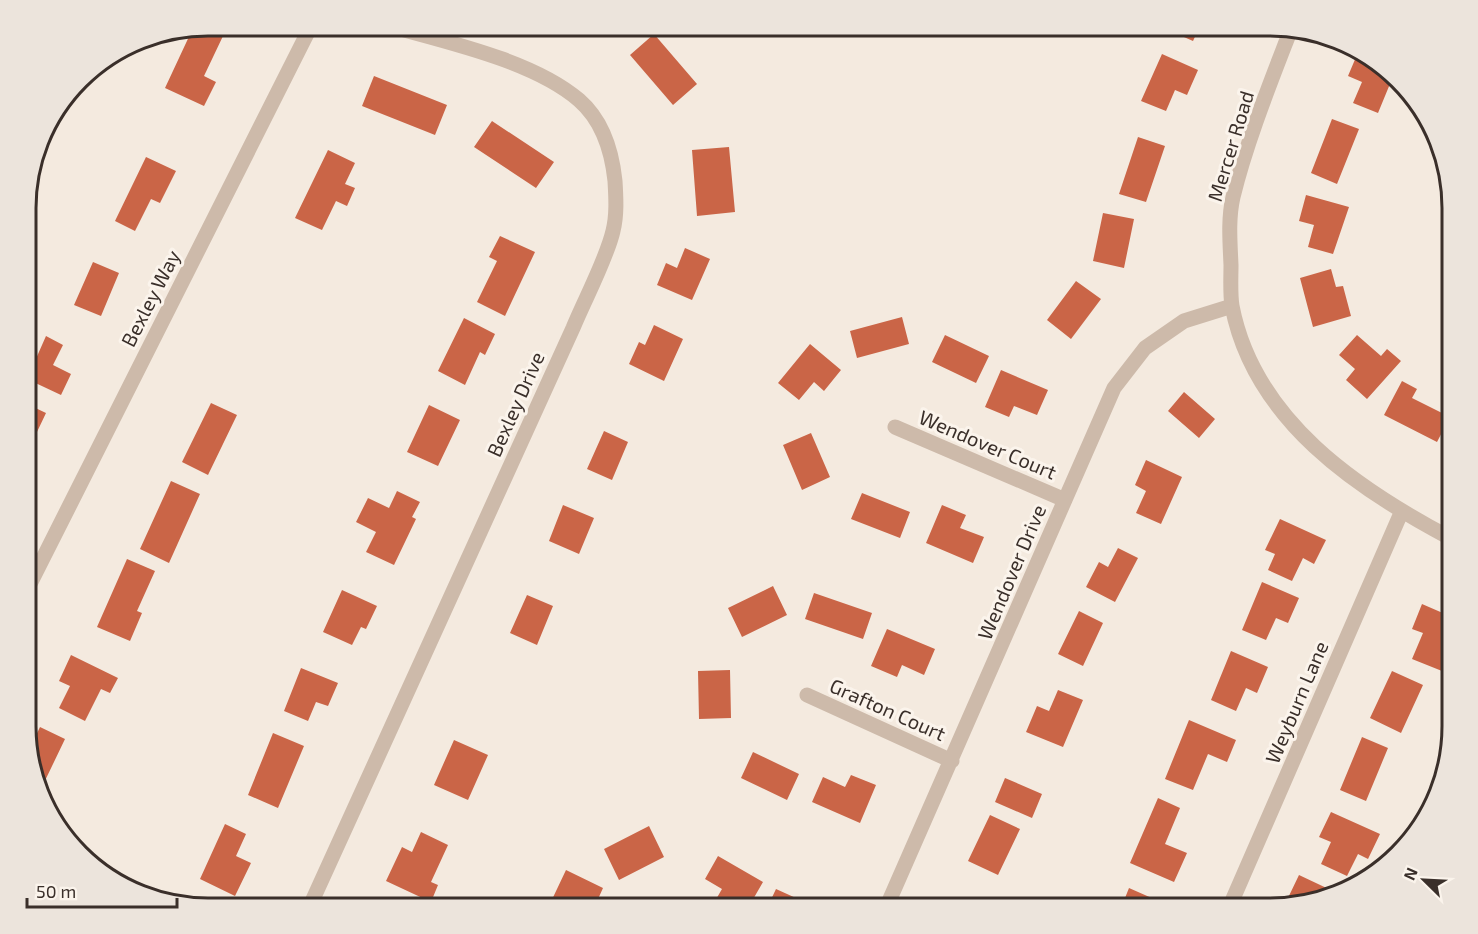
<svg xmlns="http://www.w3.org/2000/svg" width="1478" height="934" font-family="'Exo 2',sans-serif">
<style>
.building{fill:#ca6547}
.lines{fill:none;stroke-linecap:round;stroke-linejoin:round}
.minor{stroke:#cdbaaa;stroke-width:15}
.labels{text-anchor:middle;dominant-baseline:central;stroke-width:6;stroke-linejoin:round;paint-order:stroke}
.street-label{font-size:20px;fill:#3a2f2a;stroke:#fbf4ec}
.rim{fill:none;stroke:#3a2f2a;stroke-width:3}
</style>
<rect width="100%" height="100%" fill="#f4eadf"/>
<path class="building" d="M1170,26H1200L1193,41L1168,30Z
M202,27L223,36L204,76L216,82L204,106L165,88L193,28Z
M654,34L697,84L673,105L630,55Z
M1359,50L1371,56L1392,79L1378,113L1353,103L1362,82L1348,76Z
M1162,54L1198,70L1187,95L1175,90L1166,111L1141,101Z
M374,76L447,105L435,135L362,106Z
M1332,119L1359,129L1337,184L1311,173Z
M492,121L554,162L536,188L474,147Z
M1138,137L1165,146L1146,202L1119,194Z
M729,147L735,212L697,216L692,150Z
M328,150L355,163L345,184L355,188L347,206L336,201L322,230L295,218Z
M146,157L176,171L160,203L151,199L135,231L115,221Z
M1306,195L1349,207L1333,254L1308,247L1314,225L1299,221Z
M1103,213L1134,219L1124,268L1093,261Z
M500,236L535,252L505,316L477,302L497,261L489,257Z
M685,248L710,259L692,300L657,285L666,263L677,268Z
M93,262L119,273L101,316L74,305Z
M1331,269L1336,287L1343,286L1351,316L1313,327L1300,278Z
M1076,281L1101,299L1071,339L1047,320Z
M902,317L909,344L857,358L850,331Z
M464,318L495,334L485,355L480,352L465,385L438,371Z
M654,325L683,339L664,381L629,364L639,342L645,345Z
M945,335L989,356L976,383L932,362Z
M1357,335L1381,356L1387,349L1401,361L1367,399L1346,380L1355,369L1339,355Z
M46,336L63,345L53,365L71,374L61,395L27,379Z
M810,344L841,370L824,391L814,382L799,400L778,383Z
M1001,370L1048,390L1037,415L1014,406L1009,417L985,407Z
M1402,381L1417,389L1412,398L1450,417L1437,442L1384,415Z
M1184,392L1215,419L1199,438L1168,411Z
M211,403L237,415L208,475L182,462Z
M27,404L46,413L27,453Z
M429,405L460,420L438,466L407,452Z
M604,431L628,442L612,480L587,469Z
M811,433L830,477L802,490L783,445Z
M1146,460L1182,477L1161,524L1136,513L1146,491L1135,485Z
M171,481L200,494L169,563L140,549Z
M397,491L420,502L412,517L416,519L394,565L366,552L376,532L356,522L368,498L389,508Z
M862,493L910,512L900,538L851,519Z
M563,505L594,518L579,554L549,541Z
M942,505L966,515L960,528L984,537L973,563L926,543Z
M1280,519L1326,540L1314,564L1303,558L1292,581L1268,570L1275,554L1265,550Z
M1118,548L1138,558L1115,602L1086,587L1099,562L1108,567Z
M127,559L155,571L137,611L142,613L130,641L97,627Z
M1262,582L1299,598L1288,623L1276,618L1266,640L1242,630Z
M773,586L787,615L742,637L728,608Z
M342,590L377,606L366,629L361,627L352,645L323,632Z
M814,593L872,613L863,639L805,619Z
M527,595L553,606L537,645L510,633Z
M1422,604L1452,617V646L1442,671L1412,659L1423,633L1412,629Z
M1079,611L1103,623L1083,666L1058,654Z
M887,629L935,649L924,675L902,665L897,677L871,666Z
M1231,651L1268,667L1257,693L1246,688L1236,711L1211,700Z
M71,655L118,678L110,693L101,689L85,721L59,708L70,686L59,681Z
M301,668L338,683L328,706L316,702L308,721L284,711Z
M730,670L731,718L699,719L698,671Z
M1392,671L1423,685L1401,733L1370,718Z
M1058,690L1083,700L1063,747L1026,732L1037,706L1049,711Z
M1189,720L1236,740L1227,762L1208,754L1193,790L1165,779Z
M40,727L65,739L41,789L28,752Z
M273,733L304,746L278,808L248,795Z
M1362,737L1388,748L1366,801L1340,790Z
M454,740L488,755L468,800L434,785Z
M753,752L799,774L787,800L741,778Z
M851,775L876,785L860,823L812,802L823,777L845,787Z
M1005,778L1042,794L1032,818L995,802Z
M1158,798L1180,808L1165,844L1187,853L1174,882L1130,863Z
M1331,812L1380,834L1368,859L1358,854L1347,876L1321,864L1331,842L1319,837Z
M990,815L1020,829L998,875L968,861Z
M225,824L246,834L236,856L251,863L235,896L200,879Z
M649,826L664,857L619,880L604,849Z
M421,832L448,845L431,882L438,885L431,902L386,881L402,847L412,852Z
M718,856L763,882L748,908H727L715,901L722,889L705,879Z
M566,870L603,888L594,908L577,906L576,908H548Z
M1299,875L1335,892L1295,904L1287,900Z
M1129,888L1154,899L1150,908H1121Z
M776,889L818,908H767Z
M974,899L991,906L990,908H970Z"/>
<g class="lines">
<path class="minor" d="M1291,29C1271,81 1246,143 1233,197C1228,219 1230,242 1231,265C1231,278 1230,293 1232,306C1254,420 1357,489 1452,539
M895,427L1065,500
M27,590L311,26
M807,695L952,761
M309,908L573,328C584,301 607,258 613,231C617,215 616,198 615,181C612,152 602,120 579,100C534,61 447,42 390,26
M886,908L1114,388L1145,348L1184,321L1232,306
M1229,908L1401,513"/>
</g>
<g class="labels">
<g class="street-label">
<text transform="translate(1230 146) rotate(-73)">Mercer Road</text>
<text transform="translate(150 298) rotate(-63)">Bexley Way</text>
<text transform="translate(515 404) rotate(-66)">Bexley Drive</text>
<text transform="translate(988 444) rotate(23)">Wendover Court</text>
<text transform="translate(1011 572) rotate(-67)">Wendover Drive</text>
<text transform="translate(1296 702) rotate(-67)">Weyburn Lane</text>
<text transform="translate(888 709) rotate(24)">Grafton Court</text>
</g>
</g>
<path d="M0 0H1478V934H0ZM208 36H1270A172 172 0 0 1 1442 208V726A172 172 0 0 1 1270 898H208A172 172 0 0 1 36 726V208A172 172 0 0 1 208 36Z" fill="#ece4dc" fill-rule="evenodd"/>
<path class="rim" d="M208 36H1270A172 172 0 0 1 1442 208V726A172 172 0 0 1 1270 898H208A172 172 0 0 1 36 726V208A172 172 0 0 1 208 36Z"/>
<g transform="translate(1424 880) rotate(294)" stroke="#fbf4ec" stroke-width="4.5" paint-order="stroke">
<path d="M0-4.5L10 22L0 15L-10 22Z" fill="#3a2f2a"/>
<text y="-9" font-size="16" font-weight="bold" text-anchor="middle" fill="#3a2f2a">N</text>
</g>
<path d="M27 898v9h150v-9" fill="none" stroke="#3a2f2a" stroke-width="3"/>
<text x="36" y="898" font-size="18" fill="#3a2f2a" stroke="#fbf4ec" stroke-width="4.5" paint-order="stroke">50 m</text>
</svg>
